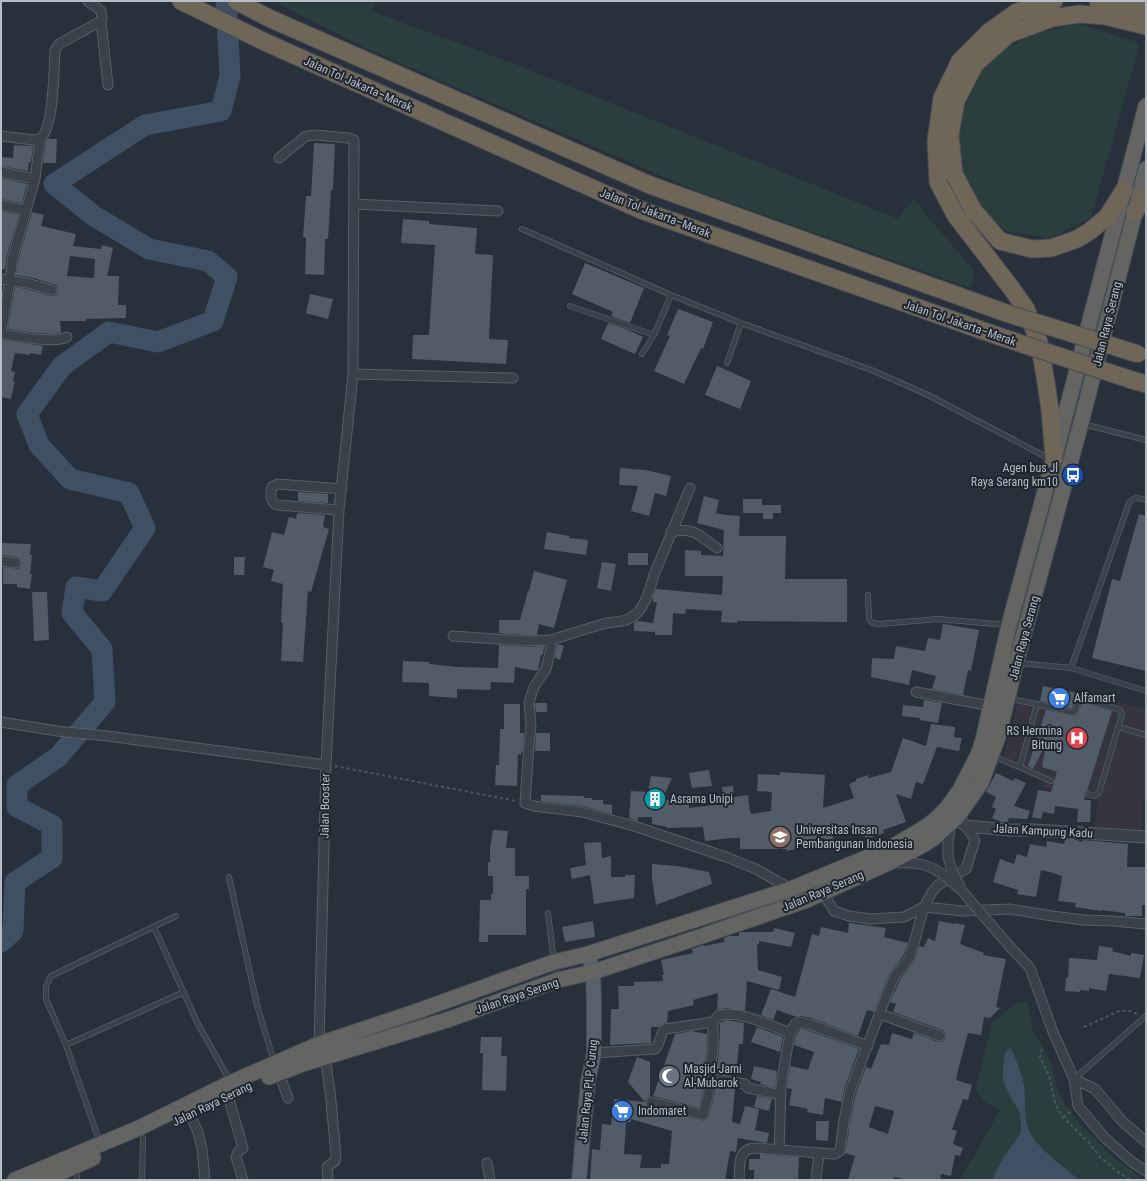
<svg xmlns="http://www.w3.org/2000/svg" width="1147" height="1181" font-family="'Roboto Condensed',sans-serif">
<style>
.medical{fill:#363440}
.green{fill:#2b3e3e}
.water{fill:#405064}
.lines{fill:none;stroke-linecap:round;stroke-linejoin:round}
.river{stroke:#405064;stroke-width:21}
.building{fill:#525b68;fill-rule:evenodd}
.service-casing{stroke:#585f69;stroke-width:6}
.minor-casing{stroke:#585f69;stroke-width:11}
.tertiary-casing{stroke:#585f69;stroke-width:13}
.primary-casing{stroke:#464d57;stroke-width:16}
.trunk-casing{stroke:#454c56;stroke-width:17}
.motorway-casing{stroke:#454c56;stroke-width:19}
.path{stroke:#4a5b5d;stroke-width:2;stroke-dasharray:3 3;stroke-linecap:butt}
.service{stroke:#3a414b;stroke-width:4.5}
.minor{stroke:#3a414b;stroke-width:9}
.tertiary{stroke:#3a414b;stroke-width:11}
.primary{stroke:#58616b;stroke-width:14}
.trunk{stroke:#646462;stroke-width:15}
.motorway{stroke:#706658;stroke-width:17}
.minor-bridge-casing{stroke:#585f69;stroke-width:11;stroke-linecap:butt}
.motorway-bridge-casing{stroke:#454c56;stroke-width:19;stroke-linecap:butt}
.minor-bridge{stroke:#3a414b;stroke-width:9}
.motorway-bridge{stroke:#706658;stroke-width:17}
.labels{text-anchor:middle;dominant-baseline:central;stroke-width:4;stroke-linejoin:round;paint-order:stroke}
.street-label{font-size:12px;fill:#b6bdc6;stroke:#1f2630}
.poi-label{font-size:12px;fill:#b6bdc6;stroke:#1f2630;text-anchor:start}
</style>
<rect width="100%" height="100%" fill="#27303b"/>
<path class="medical" d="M1079,694L1146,708V800H1143L1141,832L1095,830L1097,800L1043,787V782L1001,763L1019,699L1076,712Z"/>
<path class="green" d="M273,1H375L371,11L512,63L898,219L913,199L975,272L971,288L699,192L370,50Z
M1079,24L1140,43L1091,217L1051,238L1008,232L967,198L956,154L963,111L987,60L1034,33Z
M1017,1002H1028L1033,1031L1051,1062L1056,1085L1065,1105L1083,1127L1111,1155L1144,1180H960L1000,1110L984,1101L976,1089L992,1023Z"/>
<path class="water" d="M1010,1048C1013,1052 1015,1057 1017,1062C1020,1069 1022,1077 1024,1085C1026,1099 1023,1114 1028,1128C1035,1147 1064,1167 1079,1180H992L1003,1158L1021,1133V1126L1020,1113L1010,1096L1003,1081V1067L1005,1053Z"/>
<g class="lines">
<path class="river" d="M1,942L13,931L15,882L52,858V825L17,807V785L58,757L105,702L102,649L72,613L76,587L102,591L145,528L129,493L70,479L39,445L27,414L62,366L109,332L158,342L213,321L227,277L208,261L149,249L94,216L54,184L145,125L221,111L230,76L226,1"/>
</g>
<path class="building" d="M48,139H57L56,163H43L46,141Z
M314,143L335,144L333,190H331L328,239H325L324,275L305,274L306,238L303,237L306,196H311Z
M14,145L33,146L31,162H29L28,171L1,166V157L13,158Z
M1,178L27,184L22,203L1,199Z
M1,211L19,215L7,255L5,269H1L2,253H1Z
M32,212L44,215L41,226L76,234L73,246L101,249L102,245L113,248L107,276H119L118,305H126V318L86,319V321H60L61,333L53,334L36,333L8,329L15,287L26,289L51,296L56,295L58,291L57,286L54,284L29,277L16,275L19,258ZM70,256L95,259L94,278L67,276Z
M403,219L429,221V224L477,228L475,254L493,255L489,339L508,340L506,364L412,359L413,335H429L435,245L401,243Z
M585,263L644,288L630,323L611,316L613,312L572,294Z
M310,294L333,299L328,319L306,313Z
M678,309L713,322L703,349L701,348L684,384L654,371L670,336L667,335Z
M608,323L626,329L643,337L635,354L601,339Z
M3,340L43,346L41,355L30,353V355L15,353L11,371L15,372L13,381H15L11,399L1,397V347L2,341Z
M717,366L751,381L740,409L705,395Z
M620,468L646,470L671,476L666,496L655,493L649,516L631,511L638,486L619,485Z
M298,492L328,494V503L298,501Z
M704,496L719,500L716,513L726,515L740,516L739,536H786L785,579H847V622L737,621V623L721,622L722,611L686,609L685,614L673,613L672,635H655V632L634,631V623L637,621L653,623L657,602H653V596L656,589L722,595L723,576H685V550L701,551V555L723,556L724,530L697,523Z
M743,499H762V505H781V513H773V519H763V513H743Z
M297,513L325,515L323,527L329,529L311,592L308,591L303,662L281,661L283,623H281L283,584L271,581L274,570L263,567L272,532L284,535L289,517L296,519Z
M1139,514L1146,516V671L1092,658L1112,579L1120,581Z
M547,532L569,536V538L588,540L586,555L544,549Z
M1,543L31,544L30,555H32L30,574H32L30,589L17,587V584H3V567L18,569L20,567L22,563L20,559L17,557L1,555Z
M628,553H648V565H628Z
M234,557H245L244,575H234Z
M602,562L616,564L611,591L597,588Z
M534,571L567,580L554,628L539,624L537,635H524L499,633V620H520L528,591H529Z
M32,592H47L49,640L34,641Z
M943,624L979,630L971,671L968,670L963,695L932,689L936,676L912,670L909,685L871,677L872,658L894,659L896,646L925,651L928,638L940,640Z
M557,644L564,646L560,660L555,658Z
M499,645L524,647L544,646L543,655H541L538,670L537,671L515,667L514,683L491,682L490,690L457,689V698L429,696V683L402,682L403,661L429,662V664L457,667L498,668Z
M1043,686L1078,693L1075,697L1072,709L1040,701Z
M924,700L942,703L938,723L920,720V718L902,716L903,705L923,707Z
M1082,701L1112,711L1087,791L1084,793L1085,796L1084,800H1091L1090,822H1077L1078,809L1055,806L1054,814L1043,812L1041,819L1032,817L1038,790L1051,792L1057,772L1042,767L1046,744L1033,769L1028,766L1046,710L1074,716L1078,713Z
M535,703H547V712H536Z
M504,704H520V733H524L523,751H522L521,755L518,754L517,786L495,785L496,765H499L500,729H504Z
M931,724L955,727L954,737L962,738L959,751L937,747L923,784L916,782L911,799L896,794L906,822L883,830L884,833L866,839L861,825L832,834L835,845L826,847L824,838L799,842L800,848L787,851V849H740V838H731L705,841L703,827L667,828V827L652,824V817H638V821L629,818L631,791L648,792L651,776L672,778L662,800H689V808L724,804L722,787L733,786L734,797L748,795L750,812H751V814L771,811L772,792L757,791L758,774L780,775V772L825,775L823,808L854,798L849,784L856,781V779L868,775L869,778L891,772L903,738L926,746Z
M536,733H550V751H535Z
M709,770L712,786L692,788L689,773Z
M996,773L1013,781L1015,778L1026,783L1014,806L1030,811L1027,819L1009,818L1007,823L1002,822L992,818L996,809L992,807L996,797L986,792Z
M541,795L584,796V798H592V800H603V804L612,805V814L583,806L541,801Z
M493,830L508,831L506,848H515V876H529V889H526V935H488V942H479L480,900H491V894H493V876H488V862H490V849Z
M1065,839H1074L1083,842V840L1128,844L1127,867H1146V905H1142V916H1125V913L1101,910V911L1075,907L1076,903L1058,901L1062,876L1050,872L1041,870L1036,897L1017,894L1018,890L993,882L1000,859L1014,864L1017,854L1027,857L1030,844L1046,847L1047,841L1064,844Z
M601,842L602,858L611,856V877H625V875H635L634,898L594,904L590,875L572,879L570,868L586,865L584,843Z
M652,864L677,866L709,872L712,884L656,905L652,879Z
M593,921L595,937L565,942L562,927Z
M939,921L955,924V923L965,925L960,944L984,953L983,955L1006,959L996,1007L1000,1008L990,1018L984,1017L981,1035L968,1033L957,1074L956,1080L972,1085L968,1100L963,1099L952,1129L957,1131L953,1144L963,1148L960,1156L955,1155L951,1176L941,1174L940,1180H909L894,1177V1180H848L855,1156L845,1153L849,1133H848L850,1121L856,1093L866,1067L871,1069L881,1044L889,1045L892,1033L912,1039L914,1033L938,1042L944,1041L946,1038L945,1032L942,1030L893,1012L896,1004L890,1002L901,978L909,969L915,960L919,946L924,947L928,938L935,941ZM875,1106L894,1111L888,1134L869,1127Z
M849,923L886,928L884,937L908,943L904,954L899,962L891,971L885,983L874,1012L867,1010L858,1036L811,1018L801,1016L797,1017L777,1010L773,1020L761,1015L771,989L795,997L812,934L819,936L821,927L848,933Z
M774,928L795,933L791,947L759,941V944H757L758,970L782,977L779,990L747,981L745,1011L726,1008L717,1010L718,993L693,1000L694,1005L668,1011L667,1023H664L659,1027H651V1043L610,1045L611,1009H619L618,986H634V982L663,981L662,975H664L661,960L693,953L692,949L700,946L704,945V946L724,942V938L730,936H739V933L741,932H773Z
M1099,946L1113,948L1112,951L1131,956V953L1144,955L1140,978L1109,974L1106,991L1089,988V991L1080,990V992L1065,991L1066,978H1068L1069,958L1097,960Z
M726,1020L744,1023L743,1044H739L736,1076L716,1073L719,1052L720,1023Z
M757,1027L783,1037L780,1052L751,1042Z
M801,1028L807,1030L859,1049L844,1089L842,1102L825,1098L823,1115L807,1112L808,1109L789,1105L792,1089L787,1088V1086L790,1066L808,1070L814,1052L794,1045L796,1035Z
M692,1031L707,1034V1050L704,1068L703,1090L699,1108L653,1096L675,1034Z
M481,1037H502L501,1056H507L506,1091L482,1090L483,1053H480Z
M637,1057L650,1062V1096L647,1098L645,1101L647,1107L704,1121L707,1119L709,1116L715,1092V1085L735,1088L732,1122L740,1124L745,1106L759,1109L755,1130L769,1133L767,1143L738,1138L736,1152L730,1151L725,1180H590L592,1149L600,1150L602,1124L611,1125L614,1099L645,1102L628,1082ZM631,1119L672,1131L669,1164H661V1168H640L642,1155L624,1154L626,1122H631Z
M754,1066L777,1071L775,1088L760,1084L761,1082L751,1079Z
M757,1096L772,1099L769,1111L754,1107Z
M816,1121H829L828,1141L816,1140Z
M760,1154L799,1157L798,1180H754V1170H749V1159H760Z"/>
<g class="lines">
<g class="service-casing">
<path id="service" d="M522,229L671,295L741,323L874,371L928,395L1050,459
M570,306L654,335
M642,354L654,335L671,295
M727,363L741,323
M1083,424L1146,440
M868,595L869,619L872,623L880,624L938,619L1007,625
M1019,663L1071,668L1146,691
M1071,668L1129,503C1135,496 1138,498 1146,500
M1037,704L1073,713L1075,712L1079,698L1081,697L1120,710L1122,714L1099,793L1094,796L1088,794
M1118,727L1146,735
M994,757L1020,767L1037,704L1010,699
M1020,767L1051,781
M229,877L257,1005L274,1062
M548,913L554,962L558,979
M154,927L198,1024L230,1081
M66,1045L184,992
M1074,1079L1146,1016
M100,1143L66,1045L46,999V986L51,976L176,916
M77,1168V1180
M142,1180L143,1138"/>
</g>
<g class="minor-casing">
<path id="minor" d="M101,21L108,85
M1,136L34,140L40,139
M279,158L306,136L316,135L348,138L354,140L353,374L339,510L326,765
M1,172L35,179
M354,204L498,211
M1,205L26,210
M1,279L27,283L52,290
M1,334C18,336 53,344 67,337
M1,335L6,306L13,257L35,179L40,139C54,129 54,68 55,50L59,44L101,21L102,18L101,11L88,1
M353,374L513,378
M690,488L654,575C651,586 645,607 636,614C628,622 618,621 607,623C588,628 570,634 551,640L550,653L546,669L534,687L529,702L531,726L529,745L525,803L534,806L582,812L634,826L726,857L756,869L791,889
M339,510L277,505C270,502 270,494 272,487L278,484L342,489
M671,532C695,527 698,535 717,548
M1,561L16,563
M453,636L524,641L551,640
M916,692L991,706
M1,722L57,731L107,736L326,765L319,1044
M951,823L948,843V857L952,871
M894,863C915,862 928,863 945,876
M823,893L834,911L849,916L870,919L904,917L924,907L963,911L1010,909L1052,916L1083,920L1113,921L1146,924
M1011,948L1030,968L1053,1032L1074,1079L1078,1106L1105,1138L1132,1162L1146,1171
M880,1014L940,1036
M594,1053L655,1049C661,1044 659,1035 665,1029L713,1022L718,1016C736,1009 772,1026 790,1033L795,1024L800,1022L809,1024L868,1046
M325,1057L330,1091L336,1155L335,1161L327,1167L328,1180
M279,1073L288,1098
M710,1078L745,1084L748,1088L781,1095
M1074,1079L1095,1089L1122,1121L1146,1142
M228,1096L241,1141L243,1148L238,1152L236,1157L243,1180
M651,1102L703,1115L709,1091L710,1068L713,1051V1022
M190,1115L198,1132L202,1149L205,1180
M779,1150L781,1085L790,1033
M487,1163L490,1180
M739,1180C740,1166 737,1148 756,1148L832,1154H835L840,1151L844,1120L850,1091L890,986L896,974L904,966L910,957L924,907L932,892L938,885L966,869L975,840L966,826
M816,1180L819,1153"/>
</g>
<g class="tertiary-casing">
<path id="tertiary" d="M952,813L966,826L1009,830H1035L1146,837"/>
</g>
<g class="primary-casing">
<path id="primary" d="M579,1180L588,1081L594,1053V1001L593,972L588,954"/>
</g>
<g class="trunk-casing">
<path id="trunk" d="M269,1077L302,1064L450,1019L558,980L593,972L699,937L807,900L888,863L923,845L934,838L957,817L981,783L998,737L1016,663L1081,423L1146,169
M15,1180L139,1128L230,1083L319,1044L415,1012L554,962L588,954L791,889L890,848L914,834L930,824L940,815L947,808L960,790L978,755L983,740L1009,625L1054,458L1146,106
M44,1180L93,1158"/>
</g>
<g class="motorway-casing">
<path id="motorway" d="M181,1L267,43L641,210L998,336
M236,1L271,19L650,185L1006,313
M1054,1L1017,12L989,32L960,61L942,98L936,141L938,182L956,216L1012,289L1026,309L1039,342L1046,382L1050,410L1054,458
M1098,1L1146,11
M1124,190L1107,217L1090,231L1077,239L1051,248L1032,249L1000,241L973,210L954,174L950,135L956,101L975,64L1009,34L1052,18L1080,14L1105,16L1146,26
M1135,212L1146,195
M1132,380L1146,384"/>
</g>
<path class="path" d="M335,766L516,801
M1084,1027L1119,1011H1130L1137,1014
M1042,1049L1040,1057L1049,1076L1056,1106L1063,1117L1090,1144L1100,1157L1114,1169L1130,1180
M1063,1117L1071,1111"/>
<use href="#service" class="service"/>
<use href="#minor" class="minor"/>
<use href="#tertiary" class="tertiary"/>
<use href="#primary" class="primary"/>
<use href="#trunk" class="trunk"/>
<use href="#motorway" class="motorway"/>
<g class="minor-bridge-casing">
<path id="minor-bridge" d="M952,871L961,888
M945,876L962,891L1011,948"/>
</g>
<g class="motorway-bridge-casing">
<path id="motorway-bridge" d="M1006,313L1138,354
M998,336L1132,380"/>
</g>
<use href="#minor-bridge" class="minor-bridge"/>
<use href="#motorway-bridge" class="motorway-bridge"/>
</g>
<defs>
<g id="bus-disc" transform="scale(1.15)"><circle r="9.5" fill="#1a4fb4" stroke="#1f2630"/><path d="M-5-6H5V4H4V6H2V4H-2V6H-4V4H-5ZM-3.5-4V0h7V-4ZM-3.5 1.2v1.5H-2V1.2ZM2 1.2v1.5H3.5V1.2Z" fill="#fff"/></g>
<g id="supermarket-disc" transform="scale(1.15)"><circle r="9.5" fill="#3f7fe0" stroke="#1f2630"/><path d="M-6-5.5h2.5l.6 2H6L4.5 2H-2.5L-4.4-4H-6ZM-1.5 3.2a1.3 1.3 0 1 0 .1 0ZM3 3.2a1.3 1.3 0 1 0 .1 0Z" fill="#fff"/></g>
<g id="hospital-disc" transform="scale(1.15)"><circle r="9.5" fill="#e0444e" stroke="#1f2630"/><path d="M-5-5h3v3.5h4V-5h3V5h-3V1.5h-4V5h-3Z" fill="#fff"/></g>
<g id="building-disc" transform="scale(1.15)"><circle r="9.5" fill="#0f9aa8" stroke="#1f2630"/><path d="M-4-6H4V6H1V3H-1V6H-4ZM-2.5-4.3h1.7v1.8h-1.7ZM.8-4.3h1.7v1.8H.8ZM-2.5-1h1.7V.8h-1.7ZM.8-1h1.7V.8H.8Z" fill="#fff"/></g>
<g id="university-disc" transform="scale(1.15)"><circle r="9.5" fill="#8d6e63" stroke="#1f2630"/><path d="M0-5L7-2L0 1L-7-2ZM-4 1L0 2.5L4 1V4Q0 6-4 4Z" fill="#fff"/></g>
<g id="mosque-disc" transform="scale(1.15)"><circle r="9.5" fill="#6b7280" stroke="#1f2630"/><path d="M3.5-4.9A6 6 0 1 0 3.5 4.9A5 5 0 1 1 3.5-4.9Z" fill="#fff"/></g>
</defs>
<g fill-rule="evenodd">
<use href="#bus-disc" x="1073" y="475"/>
<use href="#supermarket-disc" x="1059" y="698"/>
<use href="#hospital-disc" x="1077" y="738"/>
<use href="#building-disc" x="655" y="799"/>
<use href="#university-disc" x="780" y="837"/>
<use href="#mosque-disc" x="669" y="1076"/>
<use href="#supermarket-disc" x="622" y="1111"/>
</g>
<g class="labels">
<g class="street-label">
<text transform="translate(358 84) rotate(24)">Jalan Tol Jakarta–Merak</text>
<text transform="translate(655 213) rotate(21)">Jalan Tol Jakarta–Merak</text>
<text transform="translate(960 323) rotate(19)">Jalan Tol Jakarta–Merak</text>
<text transform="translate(1107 324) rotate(-76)">Jalan Raya Serang</text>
<text transform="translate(1024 638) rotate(-75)">Jalan Raya Serang</text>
<text transform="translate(325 806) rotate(-89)">Jalan Booster</text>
<text transform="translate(1043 831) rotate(3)">Jalan Kampung Kadu</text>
<text transform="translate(823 891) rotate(-23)">Jalan Raya Serang</text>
<text transform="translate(517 996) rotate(-19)">Jalan Raya Serang</text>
<text transform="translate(588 1091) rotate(-84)">Jalan Raya PLP Curug</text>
<text transform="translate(212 1104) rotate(-26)">Jalan Raya Serang</text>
</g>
<g class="poi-label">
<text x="1058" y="468" text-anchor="end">Agen bus Jl<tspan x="1058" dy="14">Raya Serang km10</tspan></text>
<text x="1074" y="698">Alfamart</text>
<text x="1062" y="731" text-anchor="end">RS Hermina<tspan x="1062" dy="14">Bitung</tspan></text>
<text x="670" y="799">Asrama Unipi</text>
<text x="796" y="830">Universitas Insan<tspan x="796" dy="14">Pembangunan Indonesia</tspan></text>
<text x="684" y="1069">Masjid Jami<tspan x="684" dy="14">Al-Mubarok</tspan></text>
<text x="638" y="1111">Indomaret</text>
</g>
</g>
<rect width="1147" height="1181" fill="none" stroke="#b6bdc6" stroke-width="4"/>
</svg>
